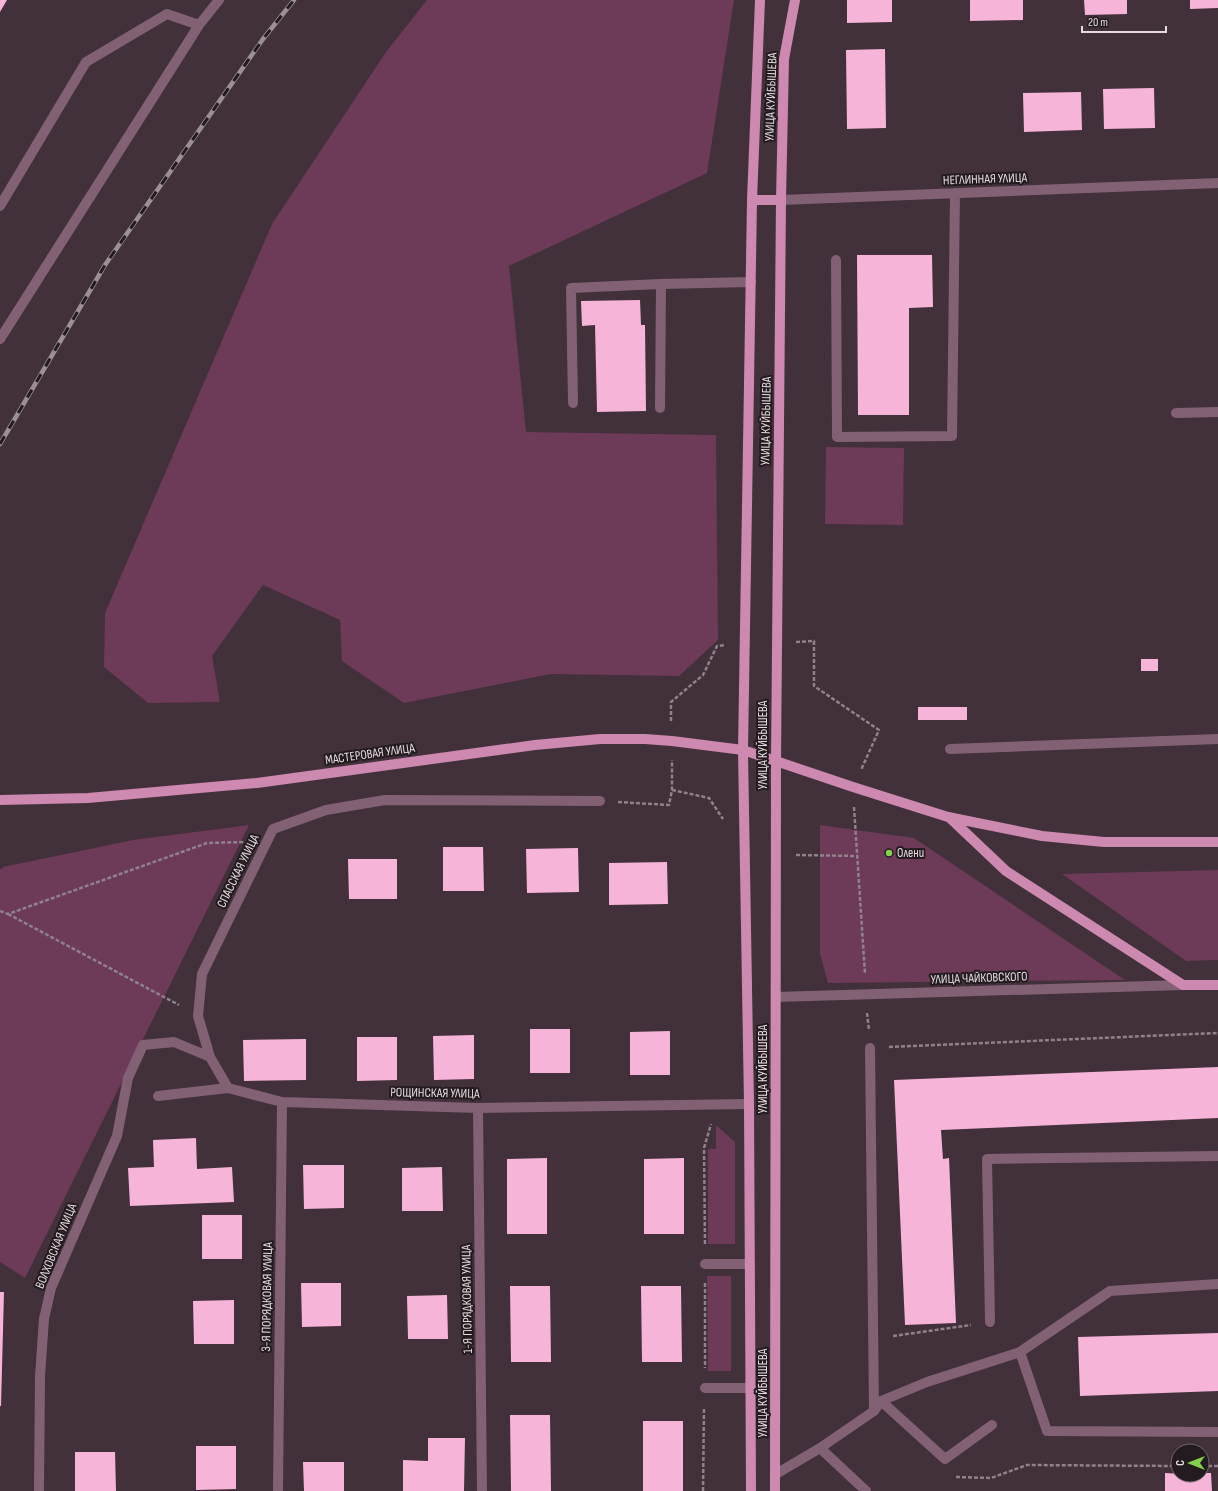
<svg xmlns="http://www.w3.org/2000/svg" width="1218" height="1491" font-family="'Sofia Sans Condensed',sans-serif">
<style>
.green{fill:#6d3a58}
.building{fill:#f7b4d9}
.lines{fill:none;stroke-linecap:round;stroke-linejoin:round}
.path{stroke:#90818a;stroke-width:2.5;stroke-dasharray:4 2;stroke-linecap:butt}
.minor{stroke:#836174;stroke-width:10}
.major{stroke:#cd89b0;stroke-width:10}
.rail-casing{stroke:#9d8f97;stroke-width:4.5}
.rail{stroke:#231b1f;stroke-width:3;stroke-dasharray:9;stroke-linecap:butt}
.poi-dot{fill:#83d04e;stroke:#231b1f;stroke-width:1.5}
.labels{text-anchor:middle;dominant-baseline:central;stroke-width:4;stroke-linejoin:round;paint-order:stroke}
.street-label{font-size:13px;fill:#e6dbe1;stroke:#231b1f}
.poi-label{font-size:13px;fill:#e6dbe1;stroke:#231b1f;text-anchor:start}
</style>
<rect width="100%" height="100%" fill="#42303a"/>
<path class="green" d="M427,0H734L707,173L509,266L526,432L716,435L718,640L679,676L551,674L404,703L342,661L340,620L263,585L212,656L220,702L148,703L104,667L105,613L272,224L386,52Z
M826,447L904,448L903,525L825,524Z
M249,825L25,1278L0,1262V870L3,867L133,840Z
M820,825L914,838L1125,980L828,983L820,954Z
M1218,870V960L1186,961L1062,874Z
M716,1125L735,1142V1244H708V1149H716Z
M707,1276H731V1371H708Z"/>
<path class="building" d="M0,0H7L0,12Z
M847,0H892V22L847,23Z
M970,0H1023V20L970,21Z
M1084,0H1127V14L1085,15Z
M1190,0H1218V8L1190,9Z
M885,49L886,128L847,129L846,50Z
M1154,88L1155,128L1104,129L1103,89Z
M1081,92L1082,130L1024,132L1023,93Z
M857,255H932L933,307L909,308V415H858Z
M640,300L641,325H645L646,411L597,412L595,325L582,326L581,301Z
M1141,659H1158V671H1141Z
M918,707H967V720H918Z
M443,847H483L484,891H443Z
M578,848L579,892L527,893L526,849Z
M348,859H397V899H349Z
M667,862L668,904L609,905V863Z
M530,1029H570V1073H530Z
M670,1031V1075H630V1032Z
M474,1035V1079L434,1080L433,1036Z
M357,1037H397V1080L357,1081Z
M306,1039V1080L244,1081L243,1040Z
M1218,1067V1118L941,1130L943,1159L949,1158L956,1323L905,1325L894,1080Z
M196,1138L197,1169L232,1167L234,1202L130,1206L128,1168L154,1167L153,1140Z
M547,1158V1234H507V1159Z
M684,1158V1234H644V1159Z
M303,1165H344V1208L304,1209Z
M442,1167L443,1211H402V1168Z
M202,1215H242V1259H202Z
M301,1283H341V1326L302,1327Z
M510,1286H550L551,1362H511Z
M641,1286H681L682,1362H642Z
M0,1292H4L1,1406H0Z
M447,1295L448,1339H408L407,1296Z
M234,1300V1344H194L193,1301Z
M1218,1333V1391L1080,1396L1078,1337Z
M510,1415H550L551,1491H511Z
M643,1421H683V1491H643Z
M428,1438H465L464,1491H403V1460L428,1461Z
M196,1446H236V1489L196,1490Z
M75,1452H115L116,1491H75Z
M303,1462H344V1491H304Z
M1165,1473L1202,1475V1473H1211L1212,1491H1165Z"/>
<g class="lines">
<path class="path" d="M796,642L814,641V686L879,730L861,770
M671,721V702L703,675L717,646L725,645
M672,790L709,798L723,819
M618,802L669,805L672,790V760
M854,807L865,974
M796,855L857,856
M0,911L8,914L207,843L244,842
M8,914L179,1005
M867,1013L869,1030
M889,1047L1218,1033
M705,1244L704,1148L711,1124
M705,1283V1368
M893,1336L971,1325
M1202,1466H1218
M956,1477L991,1478L1027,1465L1178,1466
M703,1491L704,1407"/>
<path class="minor" d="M781,200L1218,183
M0,206L86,62L167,14L199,25
M836,260L837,437L952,436L955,193
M0,339L199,25L219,0
M573,403L571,288L661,284L751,282
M660,408L661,284
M1176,413L1218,412
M950,749L1218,739
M776,997L1183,985
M870,1048L874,1411
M210,1057L198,1016L202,974L273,829L326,810L385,800L600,801
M158,1096L228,1088
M478,1108L482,1491
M705,1264H750
M990,1322L987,1159L1218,1156
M1020,1352L1047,1431L1218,1432
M705,1388H751
M881,1401L945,1459L992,1425
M820,1448L866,1491
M776,1474L820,1448L874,1411L881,1401L927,1382L1020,1352L1110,1291L1218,1284
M39,1491L40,1376L44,1319L51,1288L117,1136L128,1078L143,1045L174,1042L210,1057L228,1088L282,1102L478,1108L749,1104
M278,1491L282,1102"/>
<path class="major" d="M752,200H781
M0,800L88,798L257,783L535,745L600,739H645L672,741L743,750L853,787L948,817L1042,836L1104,842H1218
M949,817L1006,871L1183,985H1218
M751,1491L749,1104L743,750L752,200L760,0
M775,1491L776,761L781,200L784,59L795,0"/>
<g class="rail-casing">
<path id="rail" d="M0,444L105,265L263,39L294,0"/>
</g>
<use href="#rail" class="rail"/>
</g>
<circle class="poi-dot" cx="889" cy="853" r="4"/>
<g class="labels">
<g class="street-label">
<text transform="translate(771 97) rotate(-88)">УЛИЦА КУЙБЫШЕВА</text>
<text transform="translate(985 179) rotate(-2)">НЕГЛИННАЯ УЛИЦА</text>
<text transform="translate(766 421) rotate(-89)">УЛИЦА КУЙБЫШЕВА</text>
<text transform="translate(763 745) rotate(-90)">УЛИЦА КУЙБЫШЕВА</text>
<text transform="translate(370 754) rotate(-8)">МАСТЕРОВАЯ УЛИЦА</text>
<text transform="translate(238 871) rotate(-64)">СПАССКАЯ УЛИЦА</text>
<text transform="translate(979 978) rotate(-2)">УЛИЦА ЧАЙКОВСКОГО</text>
<text transform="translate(763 1069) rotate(-90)">УЛИЦА КУЙБЫШЕВА</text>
<text transform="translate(435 1093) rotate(1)">РОЩИНСКАЯ УЛИЦА</text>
<text transform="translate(56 1246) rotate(-68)">ВОЛХОВСКАЯ УЛИЦА</text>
<text transform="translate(267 1297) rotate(-89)">3-Я ПОРЯДКОВАЯ УЛИЦА</text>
<text transform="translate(467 1299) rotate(-91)">1-Я ПОРЯДКОВАЯ УЛИЦА</text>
<text transform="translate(763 1393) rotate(-90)">УЛИЦА КУЙБЫШЕВА</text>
</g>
<g class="poi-label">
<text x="897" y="853">Олени</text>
</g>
</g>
<g transform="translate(1190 1463) rotate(270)"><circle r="19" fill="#231b1f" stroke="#71686d"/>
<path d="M0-3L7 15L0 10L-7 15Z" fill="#83d04e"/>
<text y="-6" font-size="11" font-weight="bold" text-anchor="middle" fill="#e6dbe1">С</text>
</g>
<path d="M1082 26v6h84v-6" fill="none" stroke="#e6dbe1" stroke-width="2"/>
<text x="1088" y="26" font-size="12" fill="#e6dbe1" stroke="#231b1f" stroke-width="3" paint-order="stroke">20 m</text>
</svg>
